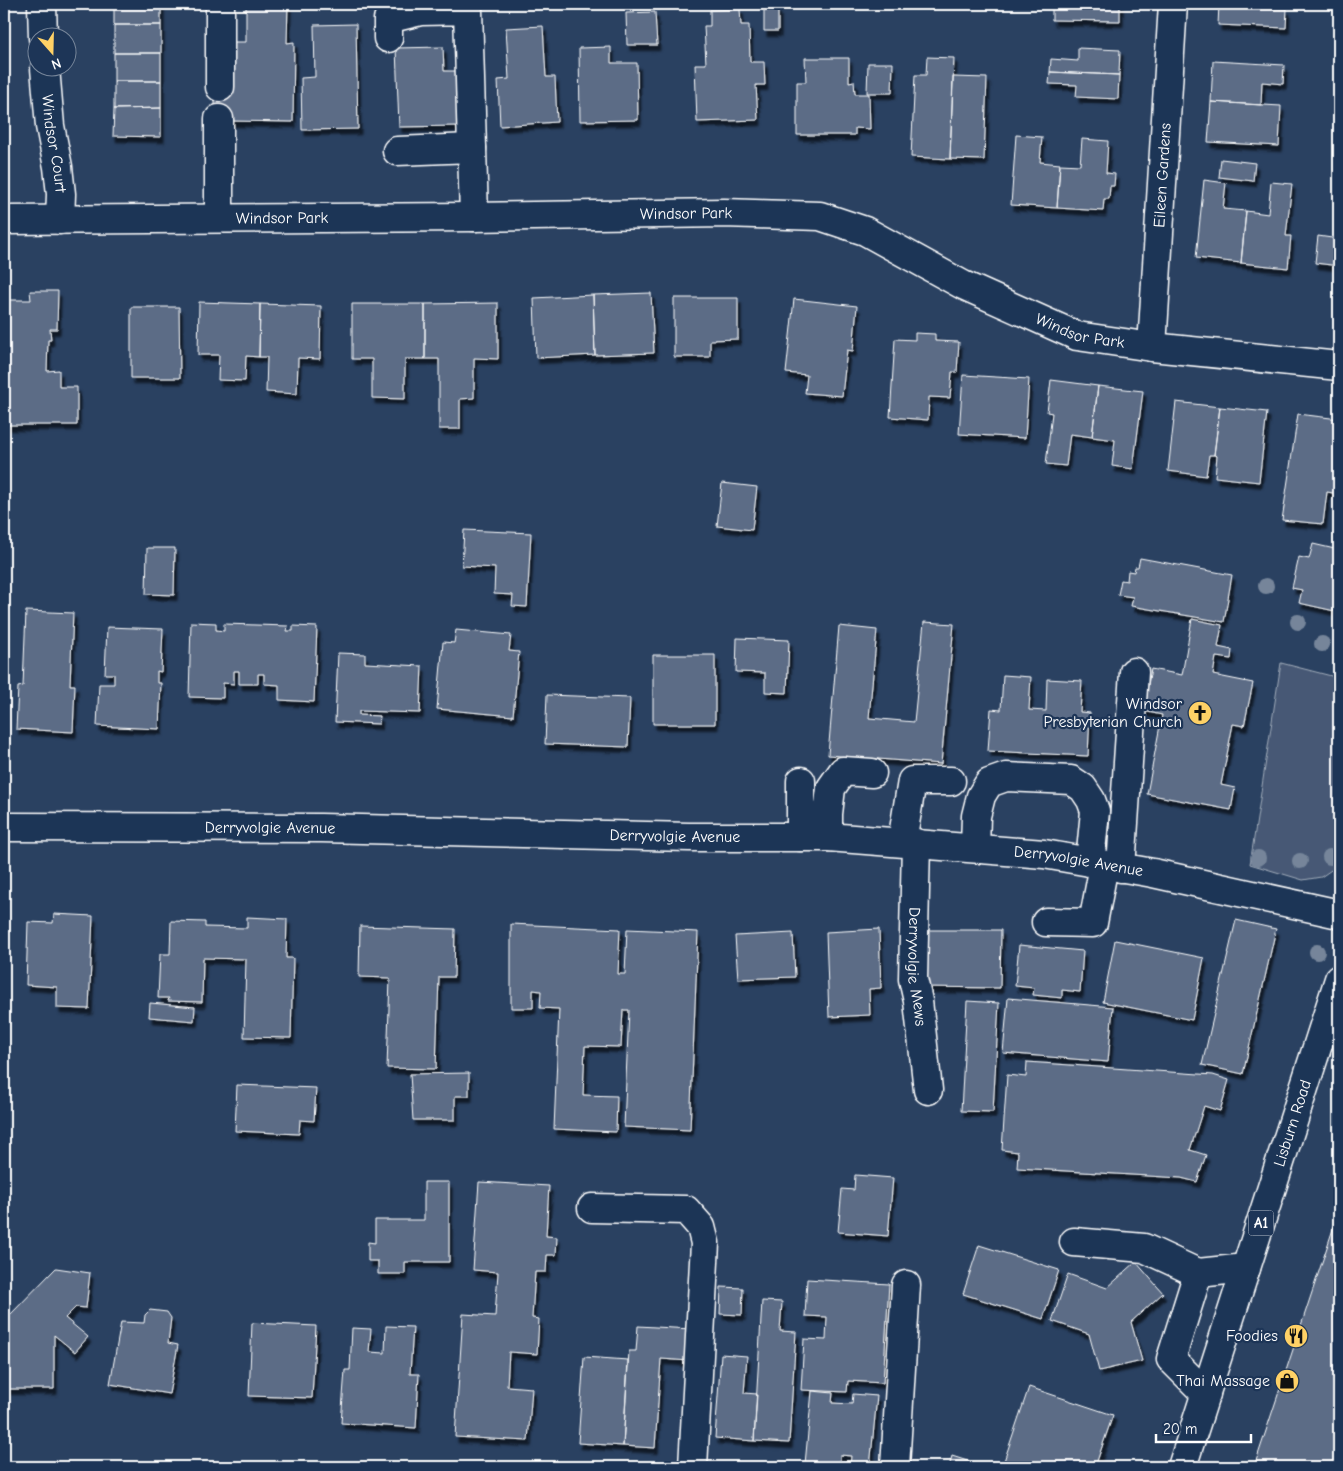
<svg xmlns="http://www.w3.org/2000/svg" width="1343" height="1471" font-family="'Comic Neue',sans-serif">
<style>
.green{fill:#465975;stroke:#a2acba}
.building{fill:#5b6c86;stroke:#fff;filter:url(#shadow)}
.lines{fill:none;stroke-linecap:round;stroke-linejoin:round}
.minor-casing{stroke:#fff;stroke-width:31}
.major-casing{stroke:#fff;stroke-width:31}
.minor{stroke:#1d3557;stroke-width:28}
.major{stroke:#1d3557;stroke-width:28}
.tree{fill:#76859a}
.labels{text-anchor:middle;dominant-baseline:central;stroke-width:4.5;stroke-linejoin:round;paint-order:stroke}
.shield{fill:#1d3557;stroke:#bbc2cd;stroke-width:1}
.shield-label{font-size:15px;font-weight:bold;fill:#fff}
.street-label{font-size:16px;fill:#fff;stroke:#1d3557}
.poi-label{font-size:16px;fill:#fff;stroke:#1d3557;text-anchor:end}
</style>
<defs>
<filter id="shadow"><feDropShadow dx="3" dy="5.5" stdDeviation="1" flood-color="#0009"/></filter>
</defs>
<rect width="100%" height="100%" fill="#2a4161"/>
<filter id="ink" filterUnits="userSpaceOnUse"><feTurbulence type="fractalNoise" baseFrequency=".02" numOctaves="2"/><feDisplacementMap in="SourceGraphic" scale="10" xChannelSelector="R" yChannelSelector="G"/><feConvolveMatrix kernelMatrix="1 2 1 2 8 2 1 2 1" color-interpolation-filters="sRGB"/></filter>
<g filter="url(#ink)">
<path class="green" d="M1281,663L1339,678V862L1337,866L1321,877L1303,880L1250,864Z"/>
<path class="building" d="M114,4H161V25H114Z
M246,4H288L287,43L294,42L293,122L230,121L215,115V93L232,42H246Z
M1052,4H1120V21L1052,20Z
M1219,4H1260V8L1287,9L1286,28L1218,25Z
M764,8L778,9V31H764Z
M740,9L741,25H749L750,62H764L765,85H756L758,120L697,122L695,64H706L704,26H710V10Z
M655,12L657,45H627L626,13Z
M356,24L358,129L302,130L301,78L315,77L314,25Z
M114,25H161V53H114Z
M543,26L546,77H555L557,122L500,126L498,80L509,79L506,28Z
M443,47L444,71H456L458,126L399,127L396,48Z
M611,47V63H637L638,120L580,121L579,48Z
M1078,48L1120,50L1119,75L1050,72L1051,59L1078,61Z
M114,53H161V81H114Z
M927,57L954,58L950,159L911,157L915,75H926Z
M805,58H849V82L854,81L855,94H869L870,129L855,128V135H797V82H806Z
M1213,61L1284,65L1283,84L1262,82L1261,105L1211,102Z
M868,63H893L892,93H867Z
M1050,72L1119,75L1118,99L1076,97L1077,85L1049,84Z
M953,77L987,78L984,160L950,159Z
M114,81H161V108L114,109Z
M1211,102L1281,106L1279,146L1208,142Z
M161,108V137L113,136L114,109Z
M1016,135L1042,137L1040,162L1060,164L1057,208L1011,205Z
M1082,139L1108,141L1106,173L1115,174L1114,186H1110L1109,199H1104L1103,211L1057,208L1060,164L1080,165Z
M1221,159L1255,163L1253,181L1219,177Z
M1204,180L1226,183L1223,209L1246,211L1241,263L1196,258Z
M1271,182L1292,184L1286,236H1291L1288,268L1241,263L1246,211L1268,214Z
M1318,236L1339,239V266L1315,263Z
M30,291H58L57,329H50L51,340H48L47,371L59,370V387H77V425H5L4,318H6V300H31Z
M651,293L654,353L595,355L593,295Z
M593,295L595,355L536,358L534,298Z
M674,298H738V339L710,340V357H674Z
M794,299L857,306L853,351L847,350L842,396L805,393L807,375L786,373Z
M199,302L260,304L259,357L246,356L245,381L218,380L219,355H198Z
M498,303V359L474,358V398L460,399V429H439V359H425V304Z
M260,304L321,306L320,359L298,358L297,394L266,392L267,357H259Z
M352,304H425V359H405V399L372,398V359H352Z
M131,307H179L180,378H131Z
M915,333L935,334V341L959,342L957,372H952L950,398L929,397L928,420L890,417L895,339L915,340Z
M963,375L1029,379L1025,438L959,434Z
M1051,380L1098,386L1092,437L1070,434L1066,466L1046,464L1052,413L1047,412Z
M1098,386L1143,391L1133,469L1112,466L1115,440L1092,437Z
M1176,402L1220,407L1214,455H1209L1206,476L1168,471Z
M1220,407L1267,412L1259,482L1215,477L1217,456L1214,455Z
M1298,414L1339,419V494L1327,492L1323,524L1282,520Z
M722,483L757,487L752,530L717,526Z
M464,530L531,533L527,607L512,606L513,595L494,594L495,568L462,566Z
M1313,544L1339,550V612L1299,603L1302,590L1292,588L1299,557L1309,559Z
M147,548H175L174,595L146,594Z
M1140,558L1232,575L1224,622L1131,606L1133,597L1118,595L1121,580L1127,581L1128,571L1134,572L1135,567H1138Z
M26,611L73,613L70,685H75L73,732L16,729L18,687L23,686Z
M1192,619L1222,625L1218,647L1232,650L1231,659L1216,657L1213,675L1253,683L1244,726L1233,724L1221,785L1235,788L1231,810L1147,794L1162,715L1143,711L1151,669L1182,675Z
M191,622L216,623V630L224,631V624L288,626L287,631H293V626L317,627L314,702L279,700V685L264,684V674H258V684H239V671H234V684L223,683V698L189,697Z
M924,622L954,624L941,764L828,755L839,626L877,630L869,718L914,722Z
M107,627L163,629L161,672L157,671V683H161L159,729L97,726L99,684H114V674H105Z
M456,630L511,635L509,651L519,652L513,716L437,709L443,642L454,643Z
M4,635H5L4,687Z
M737,638L789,640L787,693L765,692V673L736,672Z
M338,653L365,654V663L422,666L420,713L359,711V715L380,716L379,724L335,722Z
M653,655H715V724H653Z
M1003,675L1031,677L1029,710L1046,711L1047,679L1082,681L1080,712L1090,713L1088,756L988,751L991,709L1001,710Z
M547,695L630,698L628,747L545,744Z
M54,914L93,916L89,1009L57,1008V987L26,985L28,922L53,923Z
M247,917L287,919L286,958H293L291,1038L244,1037L246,959L203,958L202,1002L168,1001L169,998H158L160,954H170L171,921L205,922V927L247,928Z
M1236,920L1276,929L1243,1074L1202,1065Z
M511,924L620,929L618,974H625L627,929L698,932L690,1130L624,1127L629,1010H623L621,1047L585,1046L583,1095L617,1096L616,1132L554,1129L559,1009L540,1008L541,991L533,990V1008H511Z
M360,926L455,929L454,977H439L436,1069L387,1068L390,978L359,977Z
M879,929L881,988L869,989L870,1015L829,1017L826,932Z
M922,930H1001L1000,988L922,987Z
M793,933L795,977L738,979L735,936Z
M1115,940L1204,958L1192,1020L1103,1002Z
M1019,945L1083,951L1080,992L1062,990V998L1033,995L1034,988L1015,986Z
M1008,998L1113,1007L1108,1062L1003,1053Z
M967,1001L999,1003L993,1112L961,1111Z
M150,1003L195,1007L194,1021L149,1017Z
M1027,1062L1213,1075L1229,1080L1220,1111L1204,1106L1190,1150L1206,1155L1197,1182L1181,1178L1017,1168L1018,1152L1002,1150L1007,1075L1026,1077Z
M469,1073V1096H455V1120H413L410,1074Z
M237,1085L316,1088L314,1121L300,1120L299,1134L235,1131Z
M855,1175L893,1178L888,1236L838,1232L842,1189L854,1190Z
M424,1182H449V1262H405V1274H378V1261H368V1242L375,1243V1220H424Z
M479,1182L549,1186L546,1236L557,1237L556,1255H547L546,1272H535L532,1318L539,1319L537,1354L509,1352L507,1386L532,1388L528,1441L455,1437L463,1314L495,1316L498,1272L473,1270Z
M1339,1211V1453L1335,1467H1254Z
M979,1245L1059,1270L1043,1319L963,1294Z
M1136,1262L1163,1293L1131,1322L1142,1361L1099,1371L1089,1334L1052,1321L1068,1274L1107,1288Z
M56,1268L90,1273L86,1308L76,1307L65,1318L88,1337L75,1352L54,1335V1389H6L7,1318Z
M807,1279L889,1284L883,1383L848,1381L847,1392L801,1390L804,1339L826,1340L827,1317L805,1316Z
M721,1287L743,1288L742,1315L720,1314Z
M762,1301L782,1302L780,1331L796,1332L789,1443L754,1441Z
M150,1310L167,1312L171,1318L168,1343L178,1345L169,1394L110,1384L121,1322L144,1323L145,1315Z
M252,1323L316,1326L312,1398L249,1396Z
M386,1326L413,1327L410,1374H419L416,1428L341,1423L345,1370H350L352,1328L371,1329L369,1352L385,1353Z
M638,1326L691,1329L689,1361L661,1359L655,1448L623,1446L629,1351H636Z
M721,1354L747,1356L744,1393L757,1394L754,1441L715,1438Z
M584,1357L628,1360L623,1446L578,1443Z
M1029,1387L1113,1415L1095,1467H1002Z
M812,1391L833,1393L832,1403L852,1404L853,1394L877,1396L870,1467H850L851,1456L840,1455V1467L805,1464Z
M952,1456L986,1467H949Z"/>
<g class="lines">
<g class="minor-casing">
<g id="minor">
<path d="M42,4L43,38"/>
<path d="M388,38V19L421,11L468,10L474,217"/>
<path id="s1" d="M45,68L50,126L58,167L61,194L60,220"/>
<path d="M220,87V4"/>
<path d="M397,151L472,148"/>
<path d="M219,218V119"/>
<path id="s2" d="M4,220L474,217L724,213L820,216L865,231L963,285L1077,336L1152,347L1339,366"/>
<path id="s3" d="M1152,347L1173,4"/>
<path d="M801,781V837"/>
<path id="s4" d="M4,827L321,828L689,837H828L1044,854L1153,873L1339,914"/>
<path d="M828,837V814L831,788L843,771L872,773"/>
<path d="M902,842L912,781H951"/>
<path id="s5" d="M916,843L913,979L918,1001L928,1090"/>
<path d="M975,848L976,816L981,796L989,783L1006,777L1071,780L1083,788L1091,800L1095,811L1090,862"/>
<path d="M1121,868L1134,672"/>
<path d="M1046,922L1093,923L1104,865"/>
<path d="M592,1208L686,1210L701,1227L705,1243L693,1467"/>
<path d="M1074,1242L1144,1248L1198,1273"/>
<path d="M1206,1394L1171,1359L1198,1273L1246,1268"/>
<path d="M895,1467L906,1285"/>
</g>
</g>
<g class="major-casing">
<g id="major">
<path id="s6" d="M1182,1467L1339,979"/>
</g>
</g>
<use href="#minor" class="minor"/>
<use href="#major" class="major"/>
</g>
<g class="tree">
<circle cx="1266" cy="586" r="8"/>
<circle cx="1298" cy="622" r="8"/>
<circle cx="1322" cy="644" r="8"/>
<circle cx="1330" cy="857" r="8"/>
<circle cx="1258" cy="858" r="8"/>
<circle cx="1300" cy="861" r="8"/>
<circle cx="1317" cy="952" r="8"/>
</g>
</g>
<defs>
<g id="church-disc" transform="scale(1.25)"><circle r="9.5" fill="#ffd166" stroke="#1d3557"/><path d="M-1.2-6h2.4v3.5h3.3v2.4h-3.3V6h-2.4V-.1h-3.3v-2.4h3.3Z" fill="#111"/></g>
<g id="restaurant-disc" transform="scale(1.25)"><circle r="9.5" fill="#ffd166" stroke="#1d3557"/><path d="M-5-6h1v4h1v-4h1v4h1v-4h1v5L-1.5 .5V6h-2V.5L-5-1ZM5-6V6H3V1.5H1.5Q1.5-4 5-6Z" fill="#111"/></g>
<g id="shop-disc" transform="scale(1.25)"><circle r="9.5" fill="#ffd166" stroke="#1d3557"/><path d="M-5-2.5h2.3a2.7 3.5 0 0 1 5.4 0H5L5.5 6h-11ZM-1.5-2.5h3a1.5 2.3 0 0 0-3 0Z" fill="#111"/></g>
</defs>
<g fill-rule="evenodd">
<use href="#church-disc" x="1200" y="713"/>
<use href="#restaurant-disc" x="1296" y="1336"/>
<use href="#shop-disc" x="1287" y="1381"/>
</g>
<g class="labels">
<rect class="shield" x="1248.5" y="1210.5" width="25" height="25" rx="4"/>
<g class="shield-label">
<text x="1261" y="1223">A1</text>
</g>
<g class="street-label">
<text stroke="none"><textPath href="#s1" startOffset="76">Windsor Court</textPath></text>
<text stroke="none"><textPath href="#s3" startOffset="172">Eileen Gardens</textPath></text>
<text stroke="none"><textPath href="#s2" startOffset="682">Windsor Park</textPath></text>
<text stroke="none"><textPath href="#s2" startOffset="278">Windsor Park</textPath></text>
<text stroke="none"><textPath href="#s2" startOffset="1102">Windsor Park</textPath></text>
<text stroke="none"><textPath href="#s4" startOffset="266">Derryvolgie Avenue</textPath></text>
<text stroke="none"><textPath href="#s4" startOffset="671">Derryvolgie Avenue</textPath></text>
<text stroke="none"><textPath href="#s4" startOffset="1076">Derryvolgie Avenue</textPath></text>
<text stroke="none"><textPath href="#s5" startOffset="124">Derryvolgie Mews</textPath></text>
<text stroke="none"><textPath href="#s6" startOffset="361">Lisburn Road</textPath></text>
</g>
<g class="poi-label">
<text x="1182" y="704">Windsor<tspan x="1182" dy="18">Presbyterian Church</tspan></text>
<text x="1278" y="1336">Foodies</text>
<text x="1270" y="1381">Thai Massage</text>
</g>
</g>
<rect width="1343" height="1471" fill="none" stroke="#1d3557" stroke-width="20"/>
<rect x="10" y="10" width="1323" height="1451" fill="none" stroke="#fff" stroke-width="2" filter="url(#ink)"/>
<g transform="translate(52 52) rotate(160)"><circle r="24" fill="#1d3557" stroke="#77869a"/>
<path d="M0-4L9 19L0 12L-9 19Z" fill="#ffd166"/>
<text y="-8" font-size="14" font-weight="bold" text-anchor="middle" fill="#ffffff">N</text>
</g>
<path d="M1156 1434v8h95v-8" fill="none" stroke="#ffffff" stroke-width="2.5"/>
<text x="1163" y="1434" font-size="15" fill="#ffffff" stroke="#1d3557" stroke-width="4" paint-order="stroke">20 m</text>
</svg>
